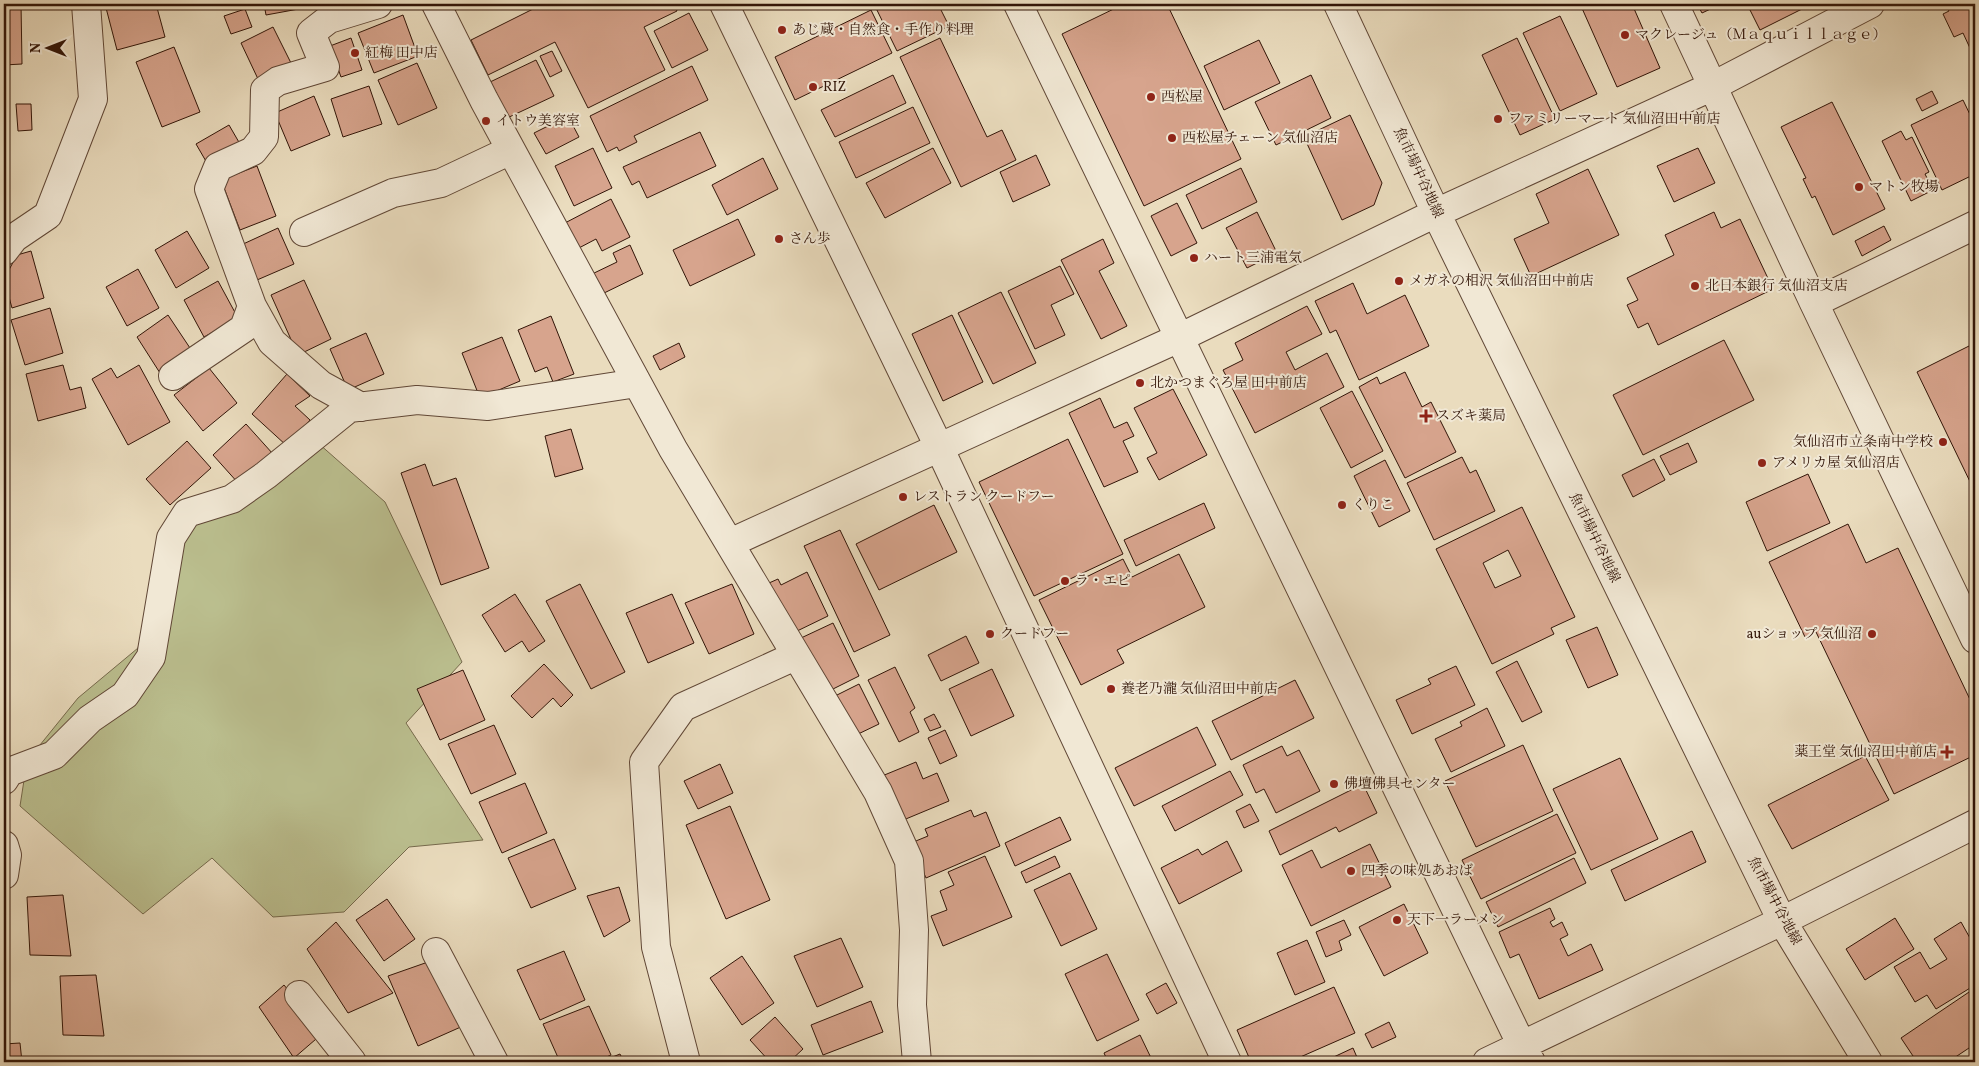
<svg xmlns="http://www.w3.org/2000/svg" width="1979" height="1066" font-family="Vollkorn,'Noto Serif JP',serif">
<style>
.green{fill:#bbbf8f;stroke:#766a4c}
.building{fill:#d7a48d;stroke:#321508;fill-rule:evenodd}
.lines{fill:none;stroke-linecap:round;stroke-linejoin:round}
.minor-casing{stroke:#604736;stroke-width:30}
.minor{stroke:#f1e8d5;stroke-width:28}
.poi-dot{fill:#8f2418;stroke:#f1e8d5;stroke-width:2}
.labels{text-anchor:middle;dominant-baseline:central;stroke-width:4;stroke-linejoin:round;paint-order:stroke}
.poi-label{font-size:14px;fill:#321508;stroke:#f1e8d5;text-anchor:start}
.street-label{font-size:14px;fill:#321508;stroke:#f1e8d5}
</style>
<rect width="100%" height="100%" fill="#eadcbe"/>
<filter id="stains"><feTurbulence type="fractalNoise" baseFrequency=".004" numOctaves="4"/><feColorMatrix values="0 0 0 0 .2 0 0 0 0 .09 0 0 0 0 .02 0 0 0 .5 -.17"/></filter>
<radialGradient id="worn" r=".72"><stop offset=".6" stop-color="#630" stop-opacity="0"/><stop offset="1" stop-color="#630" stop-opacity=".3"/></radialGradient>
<path class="green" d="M318,443L385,502L462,662L406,723L483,840L409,847L344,912L273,917L212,858L143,914L20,806L27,761L78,698L138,648L160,568L192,528L243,472Z"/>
<path class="building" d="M4,4H21L22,64L4,65Z
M105,4H156L165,37L117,50Z
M264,4H303L304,8L266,15Z
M543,4H674L677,11L644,27L665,70L588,108L555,42L488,75L471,40Z
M874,4H938L949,26L897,51Z
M1124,4H1167L1241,159L1144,206L1062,34Z
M1586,4H1632L1660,68L1617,87L1581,6Z
M1697,4H1721L1702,13Z
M1747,4H1802L1804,8L1760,30Z
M1950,4H1975V59L1963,33L1954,37L1943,14L1949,11L1947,7Z
M245,9L252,27L231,34L224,16Z
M871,10L892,53L795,100L775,57Z
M689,13L708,50L672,68L654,31Z
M403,15L418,56L374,73L358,33Z
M1560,16L1597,94L1560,111L1523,33Z
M273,27L291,63L258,79L241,43Z
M351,38L362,70L341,77L330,46Z
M940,38L987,137L1002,130L1016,160L961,187L900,57Z
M1517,38L1555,119L1520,135L1482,55Z
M1259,40L1280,83L1224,110L1204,66Z
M174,47L200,112L162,127L136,62Z
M552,51L562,71L550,77L540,56Z
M536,60L554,96L505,119L488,83Z
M417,63L437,108L398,125L378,80Z
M692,66L708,100L634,136L637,142L619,151L617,147L607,152L590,116Z
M893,75L906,103L835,137L821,110Z
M1311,75L1331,118L1276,145L1255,102Z
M369,86L382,124L343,137L331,99Z
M1932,91L1938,103L1922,111L1916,99Z
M314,96L330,135L291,151L275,113Z
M1963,100L1975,125V174L1942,190L1911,125Z
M1832,102L1885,209L1833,235L1815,196L1812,198L1803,179L1806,178L1781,127Z
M16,104H31L32,130L18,131Z
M913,107L930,143L856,178L839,142Z
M1350,115L1382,183L1374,205L1342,220L1304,137Z
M568,116L579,137L546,154L534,133Z
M229,125L240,144L207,163L196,144Z
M1901,131L1906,140L1912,137L1929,172L1925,174L1933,190L1911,201L1882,141Z
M700,132L716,166L647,198L639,181L632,185L623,167Z
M593,148L612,188L574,206L555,166Z
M933,148L951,183L885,218L866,183Z
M1698,148L1715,183L1674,202L1657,166Z
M1036,155L1050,185L1013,202L1000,172Z
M763,158L778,189L727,215L712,185Z
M257,166L276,216L240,230L221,180Z
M1241,168L1257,202L1202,229L1186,195Z
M1588,169L1619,235L1531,276L1514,239L1549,223L1536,194Z
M611,199L630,237L602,251L596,239L577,249L563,224Z
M1177,203L1197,243L1171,256L1151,216Z
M1257,212L1277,253L1247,268L1226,228Z
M1714,212L1721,228L1740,219L1773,289L1658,345L1648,323L1638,328L1627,305L1638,300L1627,278L1674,255L1665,235Z
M738,219L755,255L690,286L673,250Z
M1884,226L1891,240L1862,256L1855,241Z
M278,228L294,264L257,280L241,245Z
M187,231L209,268L176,288L155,250Z
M1103,239L1114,263L1099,271L1127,326L1101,339L1061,260Z
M630,245L643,274L600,295L590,275L617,262L613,253Z
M31,251L44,298L12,308L4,279L17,255Z
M1060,266L1074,294L1051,305L1065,335L1035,349L1008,291Z
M138,269L159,308L127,326L106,287Z
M304,280L331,339L298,355L271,295Z
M218,281L238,318L204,337L184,300Z
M1353,283L1367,314L1405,295L1429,346L1359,380L1336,330L1330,333L1315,301Z
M1001,292L1036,363L993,384L958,313Z
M1307,306L1322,334L1286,352L1295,370L1327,353L1344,387L1255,433L1223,370L1243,360L1235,343Z
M50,308L63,353L25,365L11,320Z
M168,315L192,351L160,373L137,337Z
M952,315L983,382L943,401L912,334Z
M551,316L574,374L553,382L547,367L535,372L518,330Z
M366,333L384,374L348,390L330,349Z
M502,337L520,381L480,398L462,353Z
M1724,340L1754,400L1643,455L1613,395Z
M679,343L685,357L660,370L653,356Z
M1975,343V492L1917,372Z
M63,365L70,390L81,387L86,408L38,421L26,374Z
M139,365L170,422L128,445L92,379L111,368L117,378Z
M209,368L237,403L203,431L174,395Z
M1405,372L1422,407L1431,402L1456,452L1405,478L1359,387L1377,377L1380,384Z
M287,374L310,396L295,406L310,420L287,446L252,414Z
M1173,389L1207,455L1159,480L1147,458L1157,453L1134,408Z
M1352,391L1383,451L1351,468L1320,408Z
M1100,398L1114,428L1127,422L1134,436L1123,441L1138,472L1104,487L1069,413Z
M246,424L273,454L239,484L213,455Z
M571,429L583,469L555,477L545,436Z
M1068,439L1123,554L1034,596L979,482Z
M187,441L211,468L170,505L146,479Z
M1688,443L1697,462L1670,475L1660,456Z
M1462,457L1470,473L1476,470L1495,511L1434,540L1407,483Z
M1654,459L1665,480L1633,497L1622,475Z
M1385,460L1410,511L1379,527L1354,476Z
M425,464L433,486L456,478L489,568L441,585L401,473Z
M1808,474L1830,523L1767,551L1746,502Z
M1204,503L1215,528L1136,566L1124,540Z
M934,505L957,552L879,590L856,544Z
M1522,507L1575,617L1551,628L1554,634L1492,664L1436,549ZM1508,550L1521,576L1495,588L1483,563Z
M1848,524L1866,563L1898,548L1975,710V755L1894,794L1816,632L1805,637L1769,562Z
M840,530L890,635L854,652L804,546Z
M1179,554L1205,607L1117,650L1124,663L1081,685L1039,600L1123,559L1132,577Z
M807,572L828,616L793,633L769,583L778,579L781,585Z
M580,584L625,672L591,689L546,601Z
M732,584L754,634L709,654L685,603Z
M515,594L545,641L529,652L522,641L505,652L482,615Z
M672,594L694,643L648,663L626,613Z
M833,623L859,676L827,692L801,638Z
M1597,627L1618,675L1588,688L1566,640Z
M966,636L979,663L941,681L928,655Z
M1517,661L1542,712L1522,722L1496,672Z
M544,664L573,695L561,707L553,698L532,718L511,696Z
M1456,666L1475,705L1412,734L1396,700L1431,684L1428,679Z
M895,667L915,708L910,712L919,732L899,742L868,680Z
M992,669L1014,716L971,736L949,689Z
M463,670L485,720L440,740L417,689Z
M1295,680L1314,718L1231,760L1212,721Z
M859,684L879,724L854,736L835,696Z
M1487,708L1505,746L1451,772L1435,739L1462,726L1460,722Z
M934,714L941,727L930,731L924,719Z
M494,725L516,774L471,794L448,744Z
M1197,727L1216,765L1134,806L1115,768Z
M945,730L957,756L940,764L928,738Z
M1523,745L1553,811L1476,847L1445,781Z
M1282,746L1287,756L1299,750L1320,791L1276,813L1264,789L1256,793L1243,765Z
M1865,756L1889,800L1792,849L1768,805Z
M1620,758L1658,839L1591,870L1553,789Z
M916,762L923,779L937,773L949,801L901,821L882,776Z
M720,764L733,793L698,809L684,781Z
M1230,771L1243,795L1175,831L1162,806Z
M525,783L547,833L502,853L479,802Z
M1363,784L1377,813L1339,832L1336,827L1280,855L1269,831Z
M1250,804L1259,821L1244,828L1236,811Z
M730,806L770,900L726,919L686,825Z
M971,810L974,817L986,812L1000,846L926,878L911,843L928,836L925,829Z
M1557,814L1576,853L1481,899L1462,860Z
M1060,817L1071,840L1015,866L1005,843Z
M1692,831L1706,862L1625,901L1611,870Z
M554,839L576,889L531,908L508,858Z
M1227,841L1242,871L1179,904L1161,868L1198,849L1202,855Z
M1370,844L1391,887L1311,926L1282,865L1312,850L1321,868Z
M985,856L1012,917L943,946L931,916L947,910L940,891L954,885L948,872Z
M1055,856L1060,867L1026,883L1021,872Z
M1574,858L1586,883L1498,927L1486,902Z
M1070,873L1097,929L1061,946L1034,890Z
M619,887L630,921L604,937L587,896Z
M63,895L71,956L30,955L27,897Z
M387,899L415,939L384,961L356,920Z
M1404,904L1428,953L1384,976L1359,927Z
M1550,908L1555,919L1550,922L1553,927L1562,922L1568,935L1560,939L1568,956L1591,944L1603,970L1539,999L1519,954L1510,958L1499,932Z
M1895,918L1914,949L1865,980L1846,949Z
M1344,920L1351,935L1339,941L1342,950L1326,957L1316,932Z
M336,922L393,993L348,1013L307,949Z
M1961,922L1975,947V985L1936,1009L1927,995L1915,1002L1894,967L1920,952L1930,969L1947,959L1934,939Z
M841,938L863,987L817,1007L794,956Z
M1307,940L1325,982L1295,995L1277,953Z
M564,951L585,1000L540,1020L517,970Z
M1107,954L1139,1020L1097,1041L1065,974Z
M742,956L774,1003L742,1025L710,978Z
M428,962L463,1026L418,1046L388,976Z
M96,975L104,1036L63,1035L60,976Z
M1166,983L1177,1003L1157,1014L1146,994Z
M284,985L323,1033L294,1058L259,1007Z
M1334,987L1355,1033L1289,1062H1251L1237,1030Z
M1975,988V1044L1948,1062H1917L1901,1038Z
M871,1001L883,1032L823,1055L811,1025Z
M589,1006L611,1055L595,1062H560L543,1024Z
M775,1017L803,1049L789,1062H770L750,1040Z
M1389,1022L1396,1037L1372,1048L1365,1034Z
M1140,1035L1153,1062H1108L1104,1053Z
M20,1043L22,1062H4V1044Z
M1353,1048L1359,1062H1323Z
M620,1054L624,1062H600Z"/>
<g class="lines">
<g class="minor-casing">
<path id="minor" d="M436,4L484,100L673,449L878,792L909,861L914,930L912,1005L917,1062
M724,4L939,447L1227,1062
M1018,4L1522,1046L1531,1062
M1338,4L1436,213L1782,921L1868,1062
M1674,4L1814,303L1975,639
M304,232L393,193L441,183L511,150
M4,251L14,238L48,215L93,99L86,4
M1814,303L1975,225
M173,376L244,328L252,306
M361,407L321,385L272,342L252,306L209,189L218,167L253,151L264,137L265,90L278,81L325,67L311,33L329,19L378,4
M730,543L1179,338L1436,213L1713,86L1870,4
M4,780L9,772L54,755L90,719L125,695L151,657L171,538L187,513L232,499L266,475L349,408L417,400L488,406L637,383
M4,845L7,855L4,875
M436,952L494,1062
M299,995L352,1062
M686,1062L656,947L644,762L683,707L795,656
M1487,1062L1782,921L1975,824"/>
</g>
<use href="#minor" class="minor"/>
</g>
<g class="poi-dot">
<circle cx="782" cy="30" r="5"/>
<circle cx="1625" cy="35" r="5"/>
<circle cx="355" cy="53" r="5"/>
<circle cx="813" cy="87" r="5"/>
<circle cx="1151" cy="97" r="5"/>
<circle cx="1498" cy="119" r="5"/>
<circle cx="486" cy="121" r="5"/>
<circle cx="1172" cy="138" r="5"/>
<circle cx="1859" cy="187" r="5"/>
<circle cx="779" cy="239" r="5"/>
<circle cx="1194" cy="258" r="5"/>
<circle cx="1399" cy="281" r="5"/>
<circle cx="1695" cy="286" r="5"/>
<circle cx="1140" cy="383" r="5"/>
<path d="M1423.5 408.5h5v5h5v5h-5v5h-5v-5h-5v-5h5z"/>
<circle cx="1943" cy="442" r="5"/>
<circle cx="1762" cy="463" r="5"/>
<circle cx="903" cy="497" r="5"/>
<circle cx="1342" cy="505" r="5"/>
<circle cx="1065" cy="581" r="5"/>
<circle cx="990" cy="634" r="5"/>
<circle cx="1872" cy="634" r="5"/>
<circle cx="1111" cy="689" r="5"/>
<path d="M1944.5 744.5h5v5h5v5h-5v5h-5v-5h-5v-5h5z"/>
<circle cx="1334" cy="784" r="5"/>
<circle cx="1351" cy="871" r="5"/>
<circle cx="1397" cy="920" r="5"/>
</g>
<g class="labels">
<g class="poi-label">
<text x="792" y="30">あじ蔵・自然食・手作り料理</text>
<text x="1635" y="35">マクレージュ（Ｍａｑｕｉｌｌａｇｅ）</text>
<text x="365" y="53">紅梅 田中店</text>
<text x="823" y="87">RIZ</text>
<text x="1161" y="97">西松屋</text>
<text x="1508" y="119">ファミリーマート 気仙沼田中前店</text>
<text x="496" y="121">イトウ美容室</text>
<text x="1182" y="138">西松屋チェーン 気仙沼店</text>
<text x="1869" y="187">マトン牧場</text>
<text x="789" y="239">さん歩</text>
<text x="1204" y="258">ハート三浦電気</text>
<text x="1409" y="281">メガネの相沢 気仙沼田中前店</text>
<text x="1705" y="286">北日本銀行 気仙沼支店</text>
<text x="1150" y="383">北かつまぐろ屋 田中前店</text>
<text x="1436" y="416">スズキ薬局</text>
<text x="1933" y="442" text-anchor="end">気仙沼市立条南中学校</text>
<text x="1772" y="463">アメリカ屋 気仙沼店</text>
<text x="913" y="497">レストラン クードフー</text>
<text x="1352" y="505">くりこ</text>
<text x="1075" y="581">ラ・エピ</text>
<text x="1000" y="634">クードフー</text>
<text x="1862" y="634" text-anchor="end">auショップ 気仙沼</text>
<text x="1121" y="689">養老乃瀧 気仙沼田中前店</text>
<text x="1937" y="752" text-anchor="end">薬王堂 気仙沼田中前店</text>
<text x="1344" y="784">佛壇佛具センター</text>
<text x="1361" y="871">四季の味処あおば</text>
<text x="1407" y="920">天下一ラーメン</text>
</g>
<g class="street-label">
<text transform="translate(1418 173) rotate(65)">魚市場中谷地線</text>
<text transform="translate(1594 538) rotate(64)">魚市場中谷地線</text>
<text transform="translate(1774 901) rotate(62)">魚市場中谷地線</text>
</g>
</g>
<rect width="1979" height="1066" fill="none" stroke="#eadcbe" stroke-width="20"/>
<rect x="5" y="5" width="1969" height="1056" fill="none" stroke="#321508" stroke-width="2.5"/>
<rect x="10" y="10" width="1959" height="1046" fill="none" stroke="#321508"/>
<g transform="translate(48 48) rotate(270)" stroke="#f1e8d5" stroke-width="4" paint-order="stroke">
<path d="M0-4L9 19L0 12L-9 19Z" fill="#321508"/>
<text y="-8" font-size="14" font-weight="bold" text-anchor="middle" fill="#321508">N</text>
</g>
<rect width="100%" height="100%" filter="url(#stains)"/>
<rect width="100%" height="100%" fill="url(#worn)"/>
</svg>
